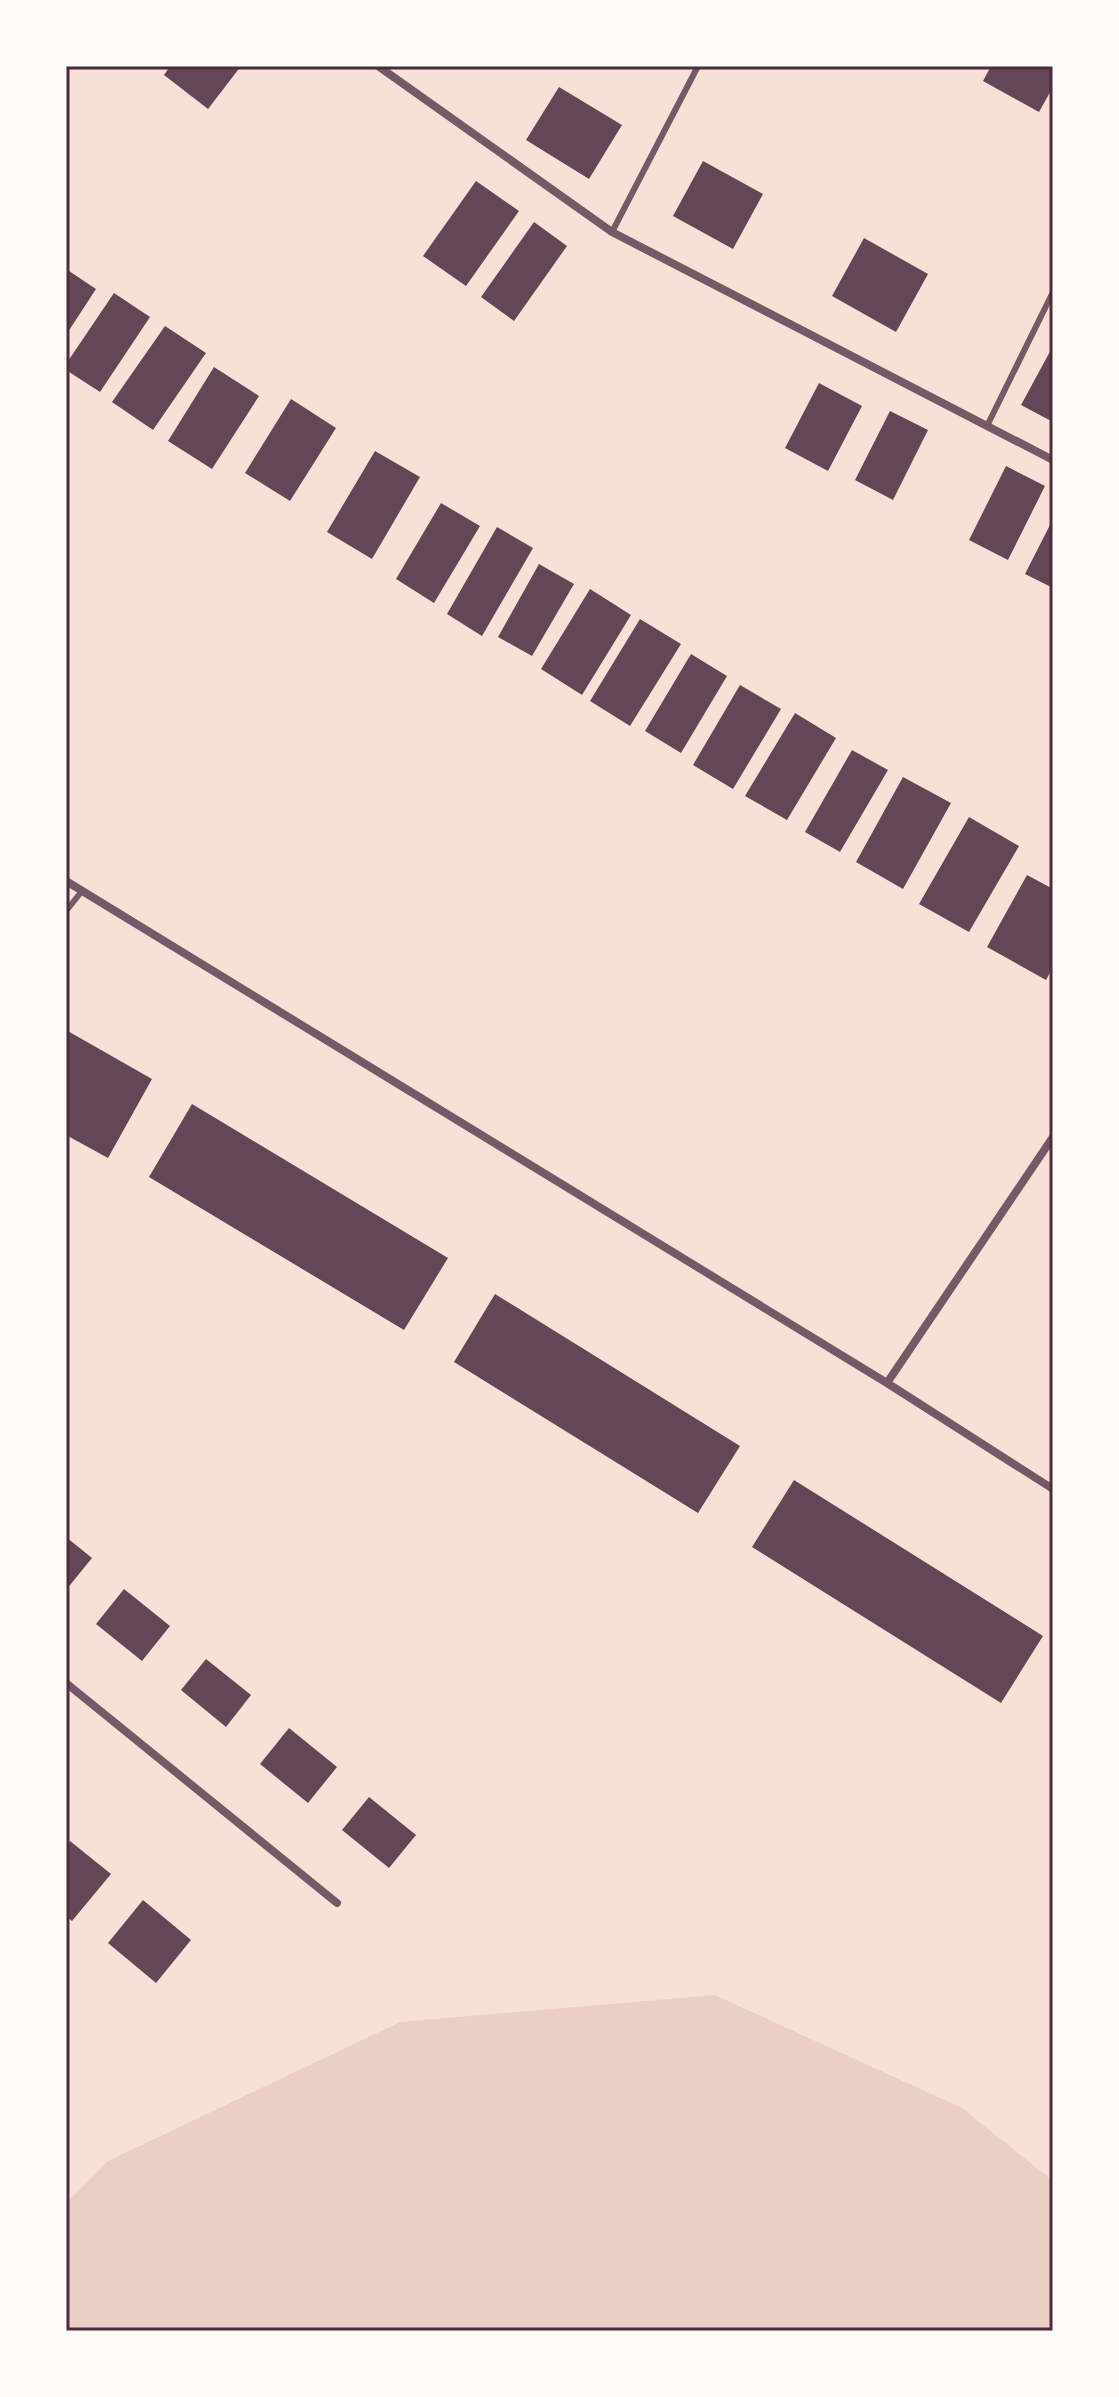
<svg xmlns="http://www.w3.org/2000/svg" width="1119" height="2397" font-family="'Playfair Display',serif">
<style>
.green{fill:#ebcfc5}
.building{fill:#644757}
.lines{fill:none;stroke-linecap:round;stroke-linejoin:round}
.service{stroke:#755966;stroke-width:6}
.minor{stroke:#755966;stroke-width:8}
.neatline{fill:none;stroke:#4a2c40;stroke-width:3}
</style>
<rect width="100%" height="100%" fill="#f7e1d7"/>
<path class="green" d="M715,1995L962,2108L1053,2181V2331H66V2203L108,2161L400,2022Z"/>
<path class="building" d="M170,66H241L208,109L164,75Z
M991,66H1053V87L1039,112L983,81Z
M559,87L622,125L589,179L526,140Z
M703,161L763,194L733,249L673,216Z
M476,181L519,211L466,286L423,256Z
M534,222L567,246L514,321L481,297Z
M864,238L928,274L896,332L832,296Z
M66,269L96,289L66,335Z
M114,293L150,317L100,392L66,370V364Z
M165,326L206,353L153,430L112,402Z
M1053,346V422L1021,405Z
M214,367L259,396L212,469L168,441Z
M819,383L862,406L828,471L785,448Z
M291,399L336,428L290,501L245,473Z
M890,411L928,430L893,500L855,480Z
M375,451L420,477L372,559L327,532Z
M1006,466L1045,486L1008,560L969,540Z
M441,503L480,526L434,603L396,579Z
M1053,519V588L1025,574Z
M497,527L533,548L482,636L447,614Z
M539,564L574,584L532,656L498,637Z
M590,589L631,615L582,695L541,669Z
M640,619L681,644L630,726L590,701Z
M691,654L727,676L681,753L645,731Z
M740,685L781,709L733,789L693,765Z
M795,713L836,738L787,820L745,796Z
M852,750L888,770L840,852L805,832Z
M903,777L951,803L903,889L856,862Z
M969,817L1019,846L969,932L919,904Z
M1027,875L1053,889V967L1046,980L987,947Z
M66,1030L152,1079L108,1158L66,1135Z
M192,1104L448,1258L404,1330L149,1177Z
M495,1294L740,1446L698,1513L454,1362Z
M794,1480L1043,1636L1001,1703L752,1547Z
M66,1537L92,1558L66,1590Z
M124,1589L170,1626L142,1661L96,1624Z
M206,1659L251,1695L226,1727L181,1690Z
M289,1728L337,1767L308,1803L260,1764Z
M369,1797L416,1835L389,1868L342,1830Z
M70,1841L111,1874L72,1921L66,1916V1847Z
M143,1900L191,1940L156,1983L108,1943Z"/>
<g class="lines">
<path class="service" d="M612,232L698,66
M988,424L1053,292
M66,911L82,891"/>
<path class="minor" d="M378,66L612,232L1053,460
M66,881L887,1383L1053,1489
M887,1383L1053,1137
M66,1683L337,1903"/>
</g>
<rect width="1119" height="2397" fill="none" stroke="#fffaf5" stroke-width="136"/>
<rect x="68" y="68" width="983" height="2261" class="neatline"/>
</svg>
